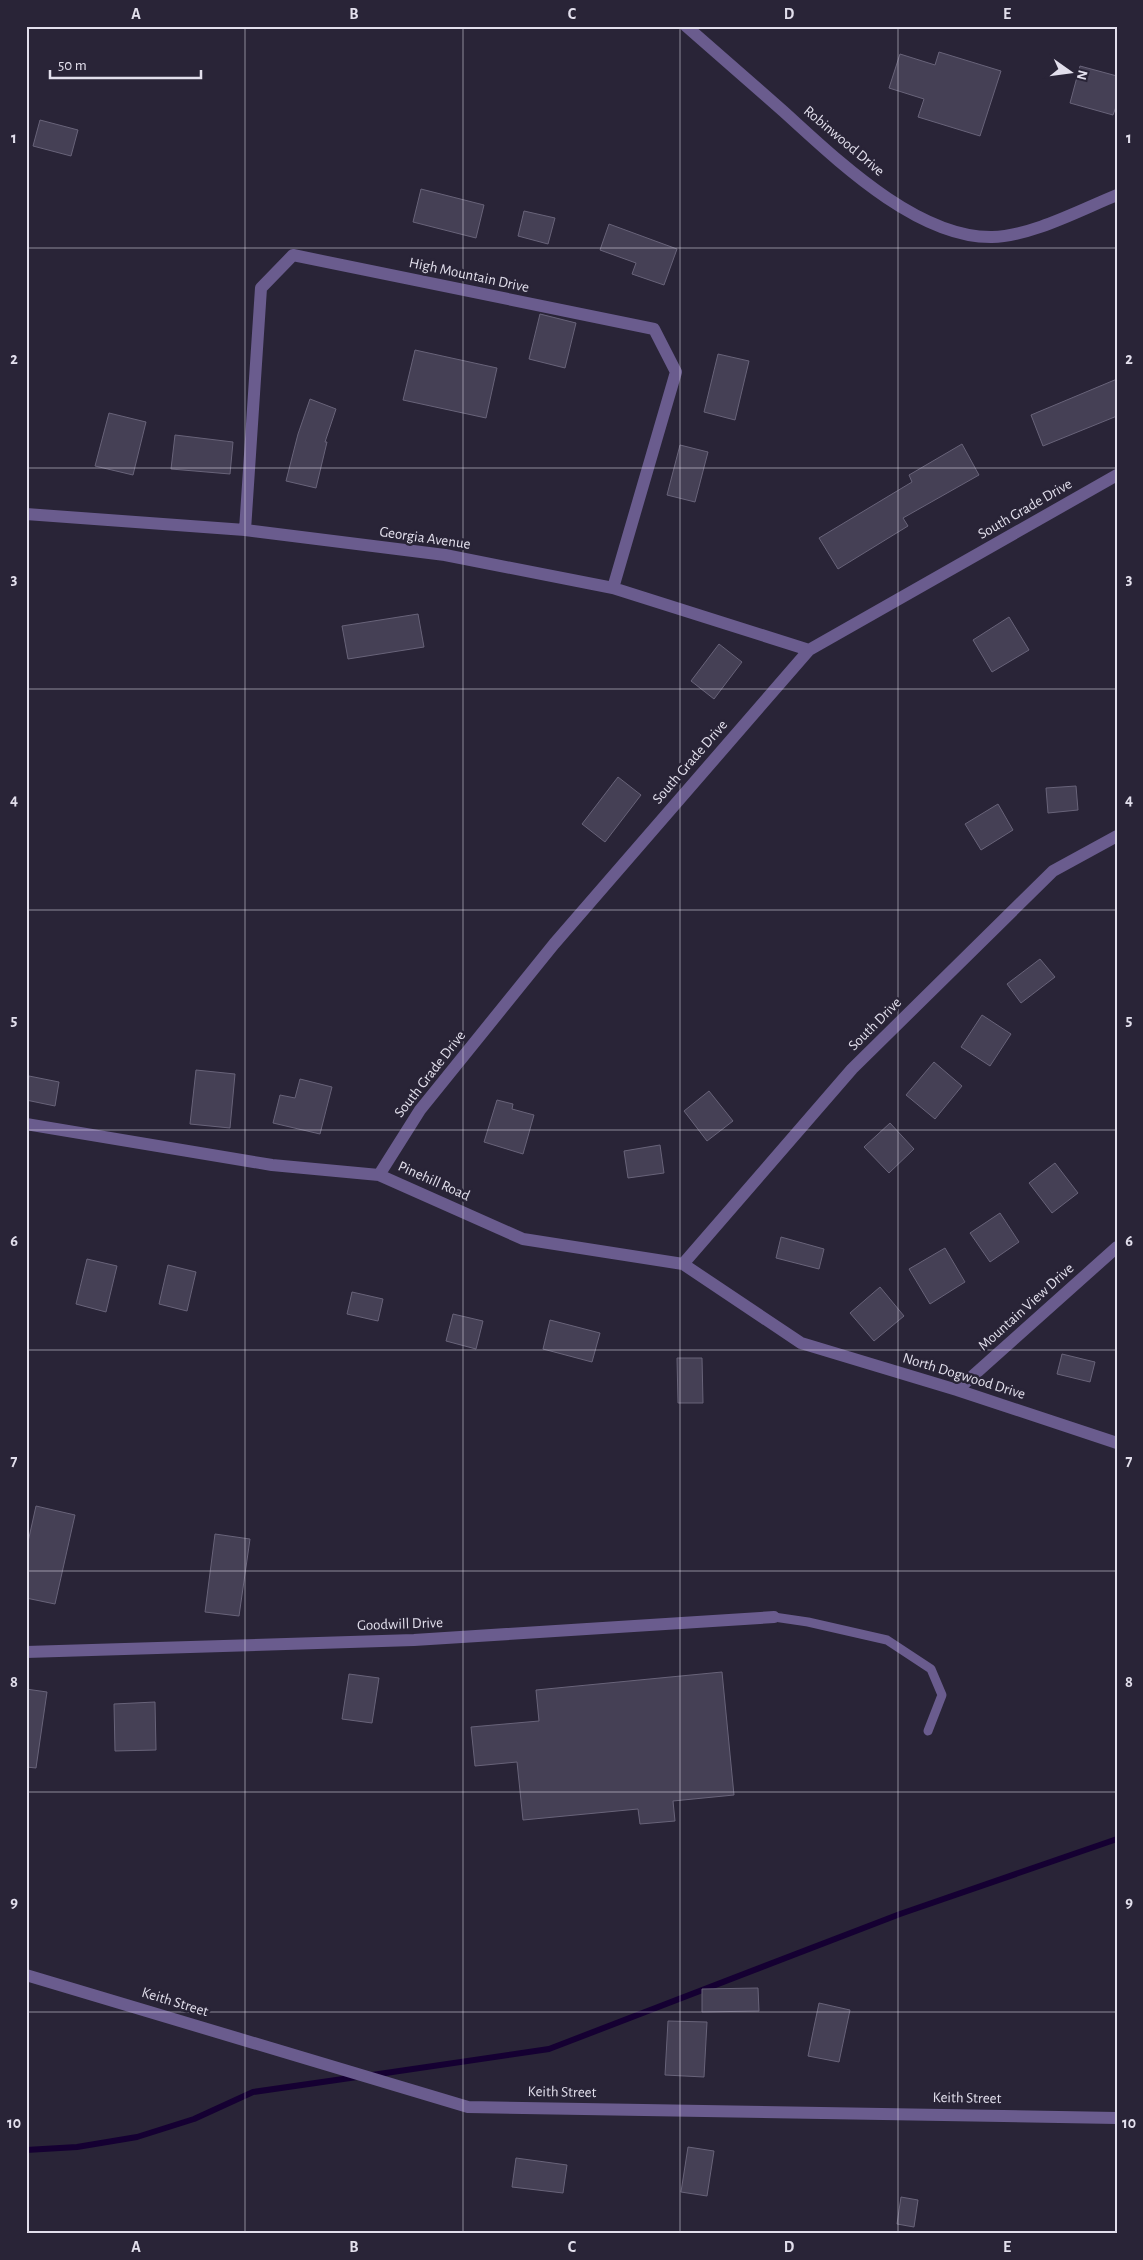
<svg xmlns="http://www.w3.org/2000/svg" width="1143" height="2260" font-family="'Alegreya Sans',sans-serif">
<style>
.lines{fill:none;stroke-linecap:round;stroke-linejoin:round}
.stream{stroke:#150032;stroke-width:6}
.building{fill:#454055;stroke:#686379}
.service{stroke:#6a5c8e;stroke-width:9}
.minor{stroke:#6a5c8e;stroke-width:12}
.grid{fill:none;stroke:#e2dfec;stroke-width:1;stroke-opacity:0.55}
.labels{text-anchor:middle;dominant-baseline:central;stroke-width:5;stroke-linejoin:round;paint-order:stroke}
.street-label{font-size:15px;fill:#e2dfec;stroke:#292437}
.neatline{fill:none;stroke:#e2dfec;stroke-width:2}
.grid-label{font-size:16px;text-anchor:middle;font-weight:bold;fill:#e2dfec}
</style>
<rect width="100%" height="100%" fill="#292437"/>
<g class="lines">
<path class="stream" d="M372,2075L549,2049L900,1914L1117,1839
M26,2150L77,2147L137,2137L194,2119L253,2092L357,2077"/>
</g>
<path class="building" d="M939,52L1001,71L980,136L918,117L924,99L889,88L900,54L935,65Z
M1080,66L1117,76V104L1113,115L1070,103Z
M40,120L78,130L71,156L33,146Z
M421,189L484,205L476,238L413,222Z
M524,211L555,218L548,244L518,236Z
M609,224L677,249L664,285L632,274L636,263L600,250Z
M540,314L576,323L565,368L529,359Z
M415,350L497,368L486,418L403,400Z
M718,354L749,361L735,420L704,412Z
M1117,379V416L1043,446L1031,415Z
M310,399L336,409L325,442H327L316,488L286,481L298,434Z
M109,413L146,422L133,475L95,466Z
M175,435L233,442L230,474L171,469Z
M962,444L979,475L903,518L908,526L838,569L819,538L912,482L909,475Z
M680,445L708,452L695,502L667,495Z
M418,614L424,647L348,659L342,626Z
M1009,617L1029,650L992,672L973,640Z
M719,644L742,662L714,699L691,681Z
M618,777L641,795L605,842L582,824Z
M1076,786L1078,810L1048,813L1046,788Z
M998,804L1013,830L981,850L965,824Z
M1040,959L1055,977L1021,1003L1007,984Z
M982,1015L1011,1034L990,1066L961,1047Z
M934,1062L962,1086L935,1119L906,1095Z
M196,1070L235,1074L230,1128L190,1124Z
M29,1076L59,1082L55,1106L26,1100Z
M300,1079L332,1087L320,1134L273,1123L280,1095L295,1098Z
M709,1091L733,1121L707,1141L684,1111Z
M497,1100L513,1104L512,1109L534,1115L523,1154L484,1142Z
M890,1123L914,1149L889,1173L864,1147Z
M660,1145L664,1173L628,1178L624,1151Z
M1055,1163L1078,1193L1052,1213L1029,1183Z
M1000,1213L1019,1242L990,1262L970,1233Z
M781,1237L824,1249L819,1269L776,1258Z
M945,1248L965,1282L930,1304L909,1269Z
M87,1259L117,1266L106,1312L76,1304Z
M168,1265L196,1272L187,1311L159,1304Z
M880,1287L904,1316L874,1341L850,1313Z
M352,1292L383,1299L378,1321L347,1314Z
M453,1314L483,1321L476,1349L446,1341Z
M550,1320L600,1333L592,1362L543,1349Z
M1062,1354L1095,1362L1090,1382L1057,1374Z
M677,1358H702L703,1403H678Z
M36,1506L75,1515L55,1604L26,1598V1551Z
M215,1534L250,1539L239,1616L205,1612Z
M722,1672L734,1795L673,1801L675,1821L640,1824L638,1809L523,1820L517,1762L475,1766L471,1727L539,1721L536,1690Z
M349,1674L379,1678L372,1723L342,1719Z
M26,1689L47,1692L36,1768L26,1767Z
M155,1702L156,1750L115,1751L114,1704Z
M758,1988L759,2011L702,2012V1989Z
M819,2003L850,2010L839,2062L808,2056Z
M668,2021L707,2022L704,2077L665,2075Z
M688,2147L714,2151L707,2196L681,2192Z
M516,2158L567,2165L563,2193L512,2187Z
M901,2197L918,2200L914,2227L897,2224Z"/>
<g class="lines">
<path class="service" d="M774,1617L808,1622L887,1640L931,1669L942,1695L928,1731"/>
<path class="minor" d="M686,26C718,54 750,82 783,111C835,158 916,238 992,237C1032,236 1080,210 1117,195
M26,514L245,530L445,555L613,588L809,650
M245,530L261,288L293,255L654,329L676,372L613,588
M26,1124L272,1165L379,1175L523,1239L683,1264L801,1343L957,1390L1117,1443
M379,1175L420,1110L554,944L809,650L1117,475
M683,1264L852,1069L1053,871L1117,836
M957,1390L1117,1247
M26,1652L414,1640L774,1617
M26,1975L468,2107L1117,2118"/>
</g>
<path class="grid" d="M245,26V2234M463,26V2234M680,26V2234M898,26V2234M26,248H1117M26,468H1117M26,689H1117M26,910H1117M26,1130H1117M26,1350H1117M26,1571H1117M26,1792H1117M26,2012H1117"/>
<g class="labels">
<g class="street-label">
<text transform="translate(844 141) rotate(40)">Robinwood Drive</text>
<text transform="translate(469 275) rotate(12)">High Mountain Drive</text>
<text transform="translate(1025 509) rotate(-30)">South Grade Drive</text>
<text transform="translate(425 538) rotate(8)">Georgia Avenue</text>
<text transform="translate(690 762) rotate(-49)">South Grade Drive</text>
<text transform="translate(875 1024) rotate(-45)">South Drive</text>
<text transform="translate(430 1074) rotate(-52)">South Grade Drive</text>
<text transform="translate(434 1181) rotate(24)">Pinehill Road</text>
<text transform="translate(1026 1307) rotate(-42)">Mountain View Drive</text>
<text transform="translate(964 1376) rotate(17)">North Dogwood Drive</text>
<text transform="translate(400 1624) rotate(-2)">Goodwill Drive</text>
<text transform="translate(175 2002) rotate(17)">Keith Street</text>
<text transform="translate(562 2092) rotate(1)">Keith Street</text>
<text transform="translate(967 2098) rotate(1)">Keith Street</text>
</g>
</g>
<rect width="1143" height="2260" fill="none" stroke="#292437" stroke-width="55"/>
<g transform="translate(1070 72) rotate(104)" stroke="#292437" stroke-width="4" paint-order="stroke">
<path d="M0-4L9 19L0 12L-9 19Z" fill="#e2dfec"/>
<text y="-8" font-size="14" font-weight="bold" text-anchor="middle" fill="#e2dfec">N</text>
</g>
<path d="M50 70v8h151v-8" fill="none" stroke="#e2dfec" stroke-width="2.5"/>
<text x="58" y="70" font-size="15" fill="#e2dfec" stroke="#292437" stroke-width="4" paint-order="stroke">50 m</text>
<rect x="28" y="28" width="1088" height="2204" class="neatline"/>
<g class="grid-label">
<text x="136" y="19">A</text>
<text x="354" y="19">B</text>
<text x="572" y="19">C</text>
<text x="789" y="19">D</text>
<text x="1007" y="19">E</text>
<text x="14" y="143">1</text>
<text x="1129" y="143">1</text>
<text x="14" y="364">2</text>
<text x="1129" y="364">2</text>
<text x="14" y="584">3</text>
<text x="1129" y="584">3</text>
<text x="14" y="805">4</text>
<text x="1129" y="805">4</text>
<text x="14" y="1025">5</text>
<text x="1129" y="1025">5</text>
<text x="14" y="1246">6</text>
<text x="1129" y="1246">6</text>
<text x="14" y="1466">7</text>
<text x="1129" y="1466">7</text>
<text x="14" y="1687">8</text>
<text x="1129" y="1687">8</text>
<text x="14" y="1907">9</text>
<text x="1129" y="1907">9</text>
<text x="14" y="2128">10</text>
<text x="1129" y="2128">10</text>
<text x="136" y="2252">A</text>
<text x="354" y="2252">B</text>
<text x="572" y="2252">C</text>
<text x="789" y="2252">D</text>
<text x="1007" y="2252">E</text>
</g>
</svg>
